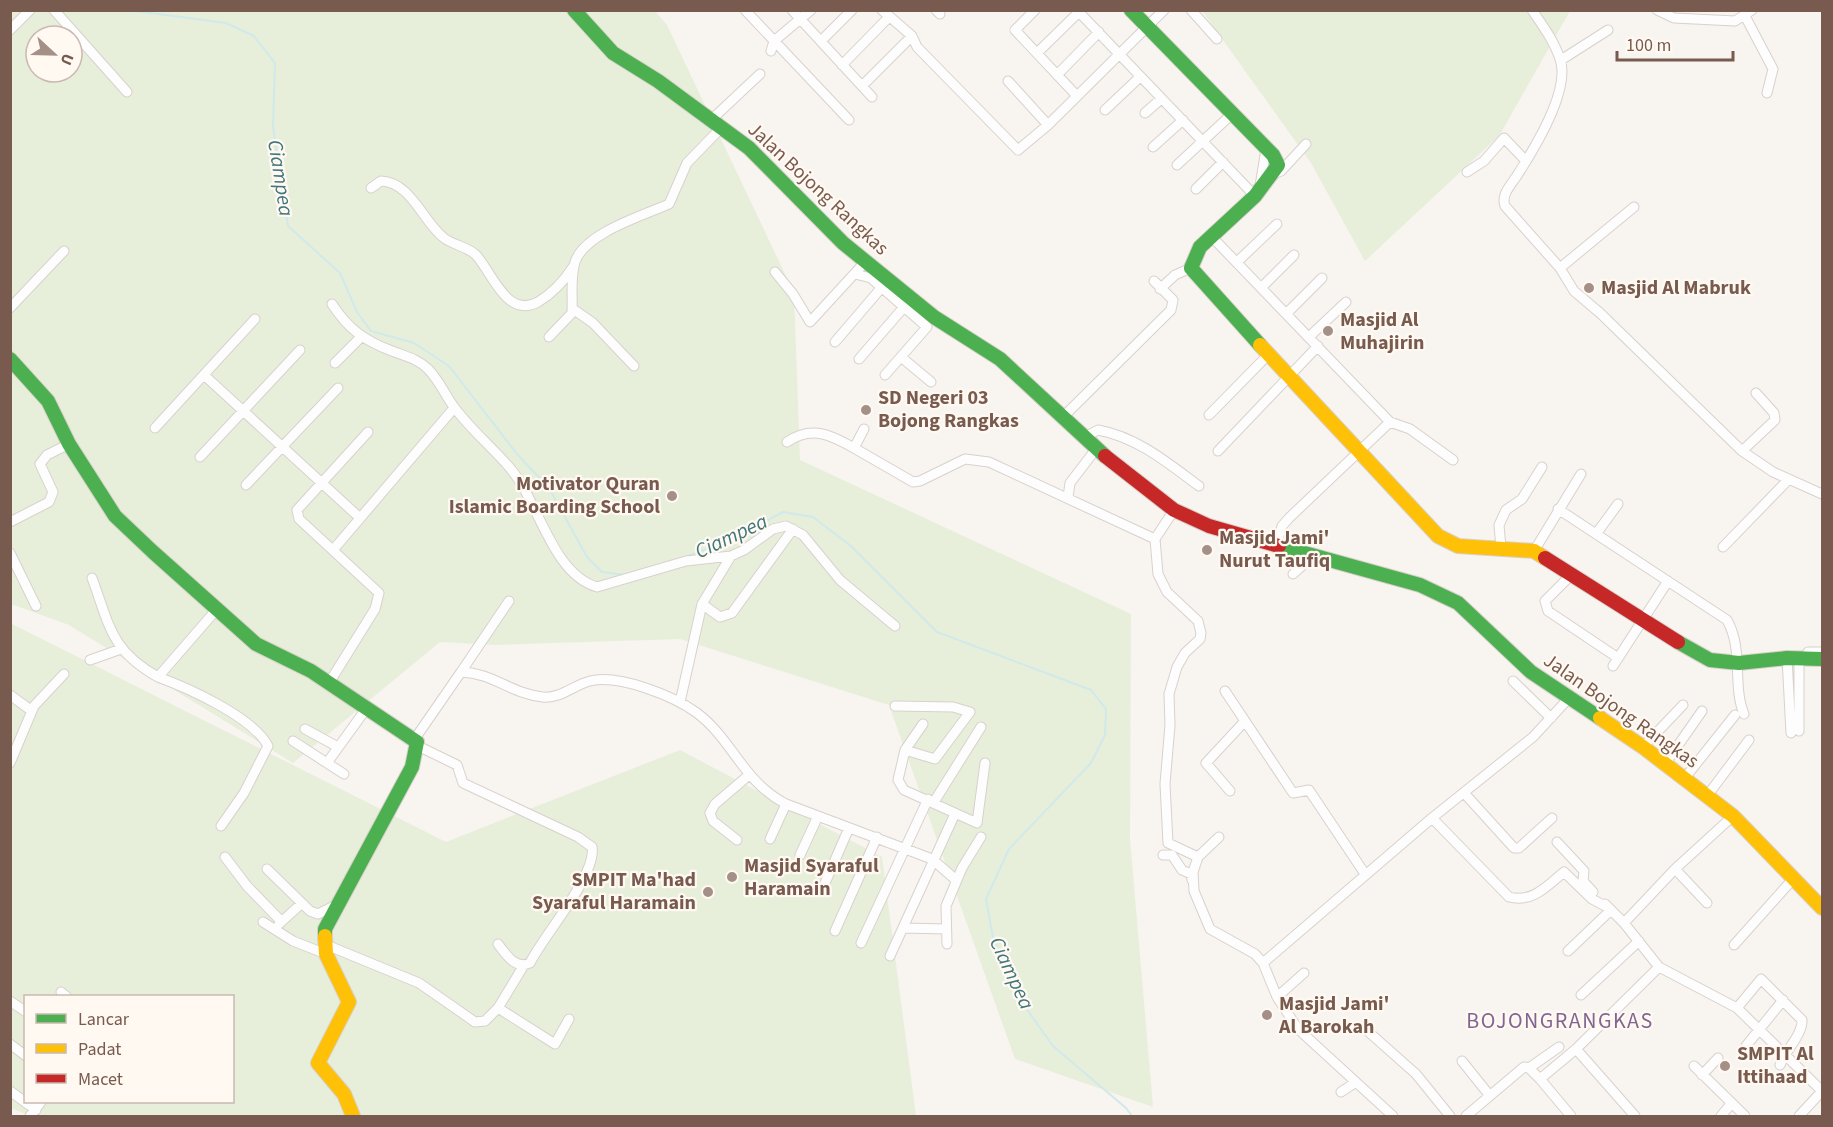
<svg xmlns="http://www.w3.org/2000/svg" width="1833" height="1127" font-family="'Source Sans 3',sans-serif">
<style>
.green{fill:#e7efdb;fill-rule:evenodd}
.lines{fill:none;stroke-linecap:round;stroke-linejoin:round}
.stream{stroke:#d0e9ea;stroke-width:2}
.street-casing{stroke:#d8d1cd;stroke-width:11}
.fast-casing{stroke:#d8d0cb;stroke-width:16}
.slow-casing{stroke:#d8d0cb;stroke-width:16}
.jam-casing{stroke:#d8d0cb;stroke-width:16}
.street{stroke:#fefdfd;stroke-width:9}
.fast{stroke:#4caf50;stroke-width:14}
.slow{stroke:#ffc107;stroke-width:14}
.jam{stroke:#c62828;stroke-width:14}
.poi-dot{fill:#a59087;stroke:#fff9f2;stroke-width:2}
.labels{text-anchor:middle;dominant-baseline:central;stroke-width:4.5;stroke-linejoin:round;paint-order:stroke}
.street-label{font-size:20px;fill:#785a4e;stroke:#fff9f2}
.poi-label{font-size:20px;font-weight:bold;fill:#785a4e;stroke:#fff9f2;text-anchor:start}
.water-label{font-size:21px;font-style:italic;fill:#41777c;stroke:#fff9f2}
.quarter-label{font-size:22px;letter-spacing:1.5px;fill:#816693;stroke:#fff9f2}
</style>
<rect width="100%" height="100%" fill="#f8f4f0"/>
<path class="green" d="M10,11H655L667,25L794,293L800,460L1131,614L1130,839L1153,1107L1015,1059L889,705L680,639L496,645L440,642L293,763L69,625L11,604ZM36,36H72V72H36Z
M1202,11H1570L1499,136L1365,261L1311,163Z
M10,623L446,842L680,750L882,857L916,1116H30L11,1108ZM26,996H232V1102H26Z"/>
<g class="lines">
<path class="stream" d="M128,10L226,23L254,36L275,63L273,127L288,226L340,273L357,312L371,331L414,343L449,366L517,454L549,488L587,557L602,572L626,575
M685,557L731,540L783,512L813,517L851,546L937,632L1091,690L1106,709L1105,735L1091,763L1009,849L986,899L993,938L1018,997L1053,1046L1126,1108L1132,1116"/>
<g class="street-casing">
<path id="street" d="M54,10L127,92
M745,10L849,120
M792,10L872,97
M882,10L912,36L917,47L1018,150L1048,125L1164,10
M936,10L940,14
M1035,10L1015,30L1077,96
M1077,10L1255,196
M1191,10L1217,39
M1532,10C1543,26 1554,41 1560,59C1571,90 1533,151 1516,177C1510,186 1501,195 1505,206L1560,268L1574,291L1600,313L1742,451L1773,472L1822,494
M1657,10L1674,18L1735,21L1752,10
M1745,16L1773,69L1767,93
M10,30L30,10
M60,36L69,28
M821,41L852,10
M771,51L774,41L811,10
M1037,53L1079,12
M1561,60L1608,30
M842,65L889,17
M1057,75L1099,32
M1008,81L1048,125
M862,86L912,36
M1105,110L1140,77
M1145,113L1161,99
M710,121L760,74
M1153,147L1183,120
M1177,165L1232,114
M1467,172L1484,161L1504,138L1526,161
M1276,173L1281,171L1306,144
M1260,186L1266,149
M371,188L381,181C411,182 423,222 444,238C453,245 468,247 476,255C493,274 507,319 538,302C553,293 564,281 573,267
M1196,189L1223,162
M1212,237L1390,422L1289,518L1282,526L1276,545
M1237,262L1277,224
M1560,268L1634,207
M775,272L793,294L810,322L866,261
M855,274L871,278L927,327L885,375
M1261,288L1294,255
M1160,289L1175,275L1191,268
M332,304C348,329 365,341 392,351C405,356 418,359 428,369C439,380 445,395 454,407C471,430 492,447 510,468C539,502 552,574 597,587L686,561L731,556L744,550L773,529L786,526L803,535L840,580L895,626
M10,308L64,251
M573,309L593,323L634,366
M1287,313L1322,278
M1310,336L1346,302
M549,337L572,313C573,296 570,279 575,262C585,233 642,216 669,204L687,163L721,128
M835,342L882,287
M901,357L931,382
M859,359L904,307
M335,363L361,337
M204,375L360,518
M1209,415L1269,354
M1063,417L1171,310L1173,300L1154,281
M1390,422L1410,429L1453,460
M155,428L255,319
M864,429L854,448L913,482L920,481L965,459L989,462L1155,539
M1085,437L1098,430C1137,437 1168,463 1199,486
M787,442C812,425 831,435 854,448
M1218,451L1318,346
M1742,451L1775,420L1774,413L1756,393
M200,457L300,350
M246,485L338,388
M1068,497L1070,483L1096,449
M1558,509L1727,620C1744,650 1732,685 1744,714
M1174,510L1155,539L1158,574L1167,592L1198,621L1201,633L1200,639L1185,653L1177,667L1169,694L1170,725L1165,784L1168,843L1198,857L1193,872L1194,891L1210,929L1255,954L1263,963L1277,997L1298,1029L1393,1116
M10,522L49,502L53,492L40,464L47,455L69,444
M1596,534L1618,504
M1723,547L1788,480
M1501,548L1499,525L1506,510L1522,499L1542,467
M333,550L454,408
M1534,551L1581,474
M10,553L36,606
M731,556L702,604L720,617L732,613L793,529
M1293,574L1314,555
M1571,575L1545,601L1548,611L1618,658
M92,578C110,626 110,650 158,677L217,609
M1787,658L1791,733
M1799,658V731
M1808,659V652H1822
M90,660L121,649
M1613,666L1668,581
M461,672L509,601
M158,677C188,688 253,717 268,746L244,793L221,826
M1513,681L1551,718
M329,683L375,609L379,593L299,519L297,510L368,432
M1225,691L1293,793L1309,790L1365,874
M10,695L32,711
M1569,698L1533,737L1432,818L1509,897C1533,903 1547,886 1564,872L1592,899L1607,907
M680,702L702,604
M895,706L953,707L970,712L935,759L905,750L898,780L904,790L977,823L985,763
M305,729L338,747
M414,740L461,672C494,673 511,694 543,697C560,699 574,685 590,681C619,674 674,696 697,713C733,740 742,781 786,804L932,859L956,880
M293,741L344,774
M418,746L457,765L463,783L578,837L592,847C597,875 543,936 530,963C515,970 506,954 498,944
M1643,747L1683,705
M905,750L923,724
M10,763L34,706L64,674
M327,763L366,709
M1665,764L1702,711
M1684,779L1735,715
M1230,791L1206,763L1245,721
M1465,794L1514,848H1519L1552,818
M1707,796L1749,740
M934,802L981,727
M770,839L786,804
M737,840L713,821L710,813L715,804L749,775
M1557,842L1584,871L1583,881L1593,892
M800,855L818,816
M1163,855H1172L1182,870L1191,874L1192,880
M225,857L247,886L281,921
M1198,857L1219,837
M267,869L310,911L318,914L336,905
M1675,869L1707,903
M825,883L849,828
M1605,904L1624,923
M263,922L293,941L326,954
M279,924L301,904
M903,928L946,929
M835,931L877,837
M861,943L928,799
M324,944L419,983L475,1022L485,1021L498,1008
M947,944L946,906L962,868L981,837
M1734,945L1793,879
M1568,951L1611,910
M890,956L953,818
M1263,963L1432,818
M524,965L498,1008L555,1044L569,1019
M1659,967L1737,1008L1822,1091
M61,992L66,996
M1581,995L1639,941
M1277,997L1304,973
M10,1001L26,1012
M1737,1008L1761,979L1802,1020C1803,1034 1785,1051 1780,1065
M1363,1027L1416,1074L1450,1116
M10,1044L26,1056
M1746,1046L1783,1000
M1576,1049L1635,1116
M1462,1061L1490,1096
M1694,1066L1745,1116
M1529,1068L1559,1047
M1702,1075L1718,1058
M10,1091L36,1110
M1341,1092L1356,1082
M30,1116L41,1102
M1466,1116L1524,1067L1529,1068L1540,1079
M1571,1116L1540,1079L1576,1049L1659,967L1624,923L1675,869L1733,816
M1721,1116L1731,1104
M1799,1116L1822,1091"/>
</g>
<g class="fast-casing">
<path id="fast" d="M574,10L613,53L658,81L749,148L843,243L934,317L1000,359L1105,456
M1131,10L1273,155L1278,165L1255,196L1200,247L1191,268L1260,345
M10,359L48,401L69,444L115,516L153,552L256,644L311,671L417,742L412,767L325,929V936
M1279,546L1420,585L1458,603L1531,672L1600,718
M1678,642L1710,660L1739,663L1787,658L1822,659"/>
</g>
<g class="slow-casing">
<path id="slow" d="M1260,345L1438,536L1458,546L1534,551L1545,558
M1600,718L1643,747L1733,816L1822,908
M325,936L326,954L349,1002L318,1063L344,1094L353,1116"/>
</g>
<g class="jam-casing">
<path id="jam" d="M1105,456L1174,510L1209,526L1279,546
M1545,558L1678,642"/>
</g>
<use href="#street" class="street"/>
<use href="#fast" class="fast"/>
<use href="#slow" class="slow"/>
<use href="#jam" class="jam"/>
</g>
<g class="poi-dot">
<circle cx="1589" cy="288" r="6"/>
<circle cx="1328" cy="331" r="6"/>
<circle cx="866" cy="410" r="6"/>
<circle cx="672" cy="496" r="6"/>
<circle cx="1207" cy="550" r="6"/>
<circle cx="732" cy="877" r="6"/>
<circle cx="708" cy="892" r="6"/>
<circle cx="1267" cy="1015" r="6"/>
<circle cx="1725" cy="1066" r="6"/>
</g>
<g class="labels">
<g class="street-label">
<text transform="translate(818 189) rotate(43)">Jalan Bojong Rangkas</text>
<text transform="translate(1621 711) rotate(35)">Jalan Bojong Rangkas</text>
</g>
<g class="poi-label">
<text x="1601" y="288">Masjid Al Mabruk</text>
<text x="1340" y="320">Masjid Al<tspan x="1340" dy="23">Muhajirin</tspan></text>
<text x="878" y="398">SD Negeri 03<tspan x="878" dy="23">Bojong Rangkas</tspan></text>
<text x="660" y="484" text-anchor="end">Motivator Quran<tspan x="660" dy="23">Islamic Boarding School</tspan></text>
<text x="1219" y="538">Masjid Jami'<tspan x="1219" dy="23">Nurut Taufiq</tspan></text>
<text x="744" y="866">Masjid Syaraful<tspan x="744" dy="23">Haramain</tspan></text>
<text x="696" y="880" text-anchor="end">SMPIT Ma'had<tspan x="696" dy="23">Syaraful Haramain</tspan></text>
<text x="1279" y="1004">Masjid Jami'<tspan x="1279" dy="23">Al Barokah</tspan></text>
<text x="1737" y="1054">SMPIT Al<tspan x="1737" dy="23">Ittihaad</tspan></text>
</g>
<g class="water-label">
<text transform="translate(281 178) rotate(81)">Ciampea</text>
<text transform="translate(731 536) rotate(-25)">Ciampea</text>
<text transform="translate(1012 973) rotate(65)">Ciampea</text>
</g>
<g class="quarter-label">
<text x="1560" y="1021">BOJONGRANGKAS</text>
</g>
</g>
<rect width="1833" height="1127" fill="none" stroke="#785a4e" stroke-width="24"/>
<rect x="24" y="995" width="210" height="108" fill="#fff9f2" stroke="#c9b9b0" stroke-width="1.5"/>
<rect x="36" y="1014" width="30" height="9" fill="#4caf50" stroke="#c9b9b0" stroke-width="1.5"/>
<text x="78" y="1025" font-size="18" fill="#785a4e">Lancar</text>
<rect x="36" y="1044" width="30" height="9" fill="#ffc107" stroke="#c9b9b0" stroke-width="1.5"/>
<text x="78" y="1055" font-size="18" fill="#785a4e">Padat</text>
<rect x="36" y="1074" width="30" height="9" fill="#c62828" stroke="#c9b9b0" stroke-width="1.5"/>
<text x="78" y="1085" font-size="18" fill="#785a4e">Macet</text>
<g transform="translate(54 54) rotate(112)"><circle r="28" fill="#fff9f2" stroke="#c9b9b0" stroke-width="1.5"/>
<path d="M0-4.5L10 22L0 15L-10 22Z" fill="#a59087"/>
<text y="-9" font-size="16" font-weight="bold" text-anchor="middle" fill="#785a4e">U</text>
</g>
<path d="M1617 51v9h116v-9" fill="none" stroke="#785a4e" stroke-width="3"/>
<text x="1626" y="51" font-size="18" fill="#785a4e" stroke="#fff9f2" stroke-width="4.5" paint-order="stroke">100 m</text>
</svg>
